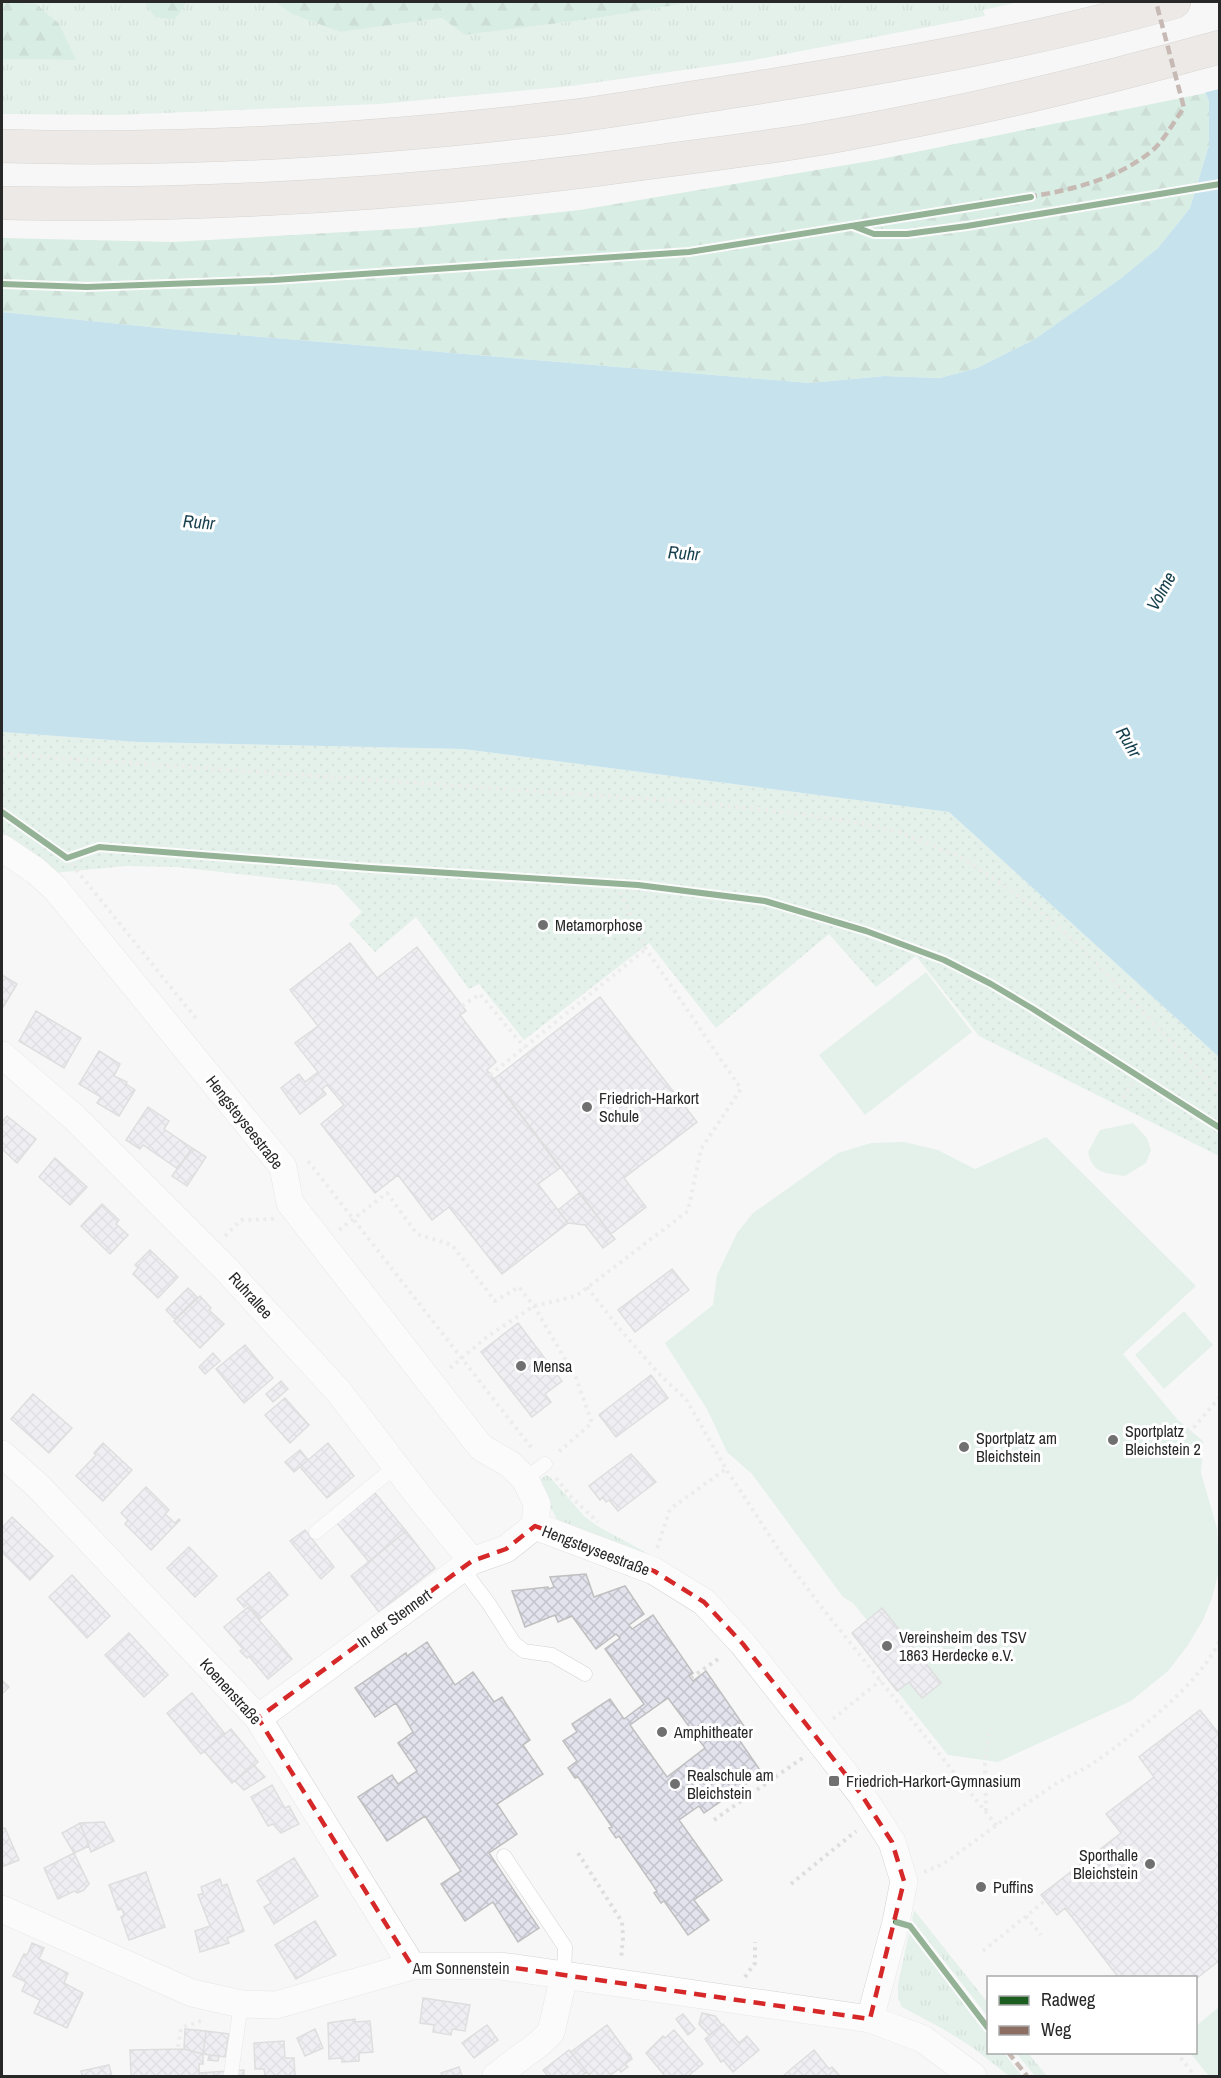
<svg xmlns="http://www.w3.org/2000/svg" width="1221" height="2078" font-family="'Archivo Narrow',sans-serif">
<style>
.grass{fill:url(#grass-tufts)}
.forest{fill:url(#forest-firs)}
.park{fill:url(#park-dots)}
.pitch{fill:#cbe8d9}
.water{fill:#89cae1}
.pier{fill:#f7f7f7}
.building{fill:url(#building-cross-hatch);stroke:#bfbfbf;stroke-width:1.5;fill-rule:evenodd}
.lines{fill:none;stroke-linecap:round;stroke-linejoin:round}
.service-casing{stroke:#d3d3d3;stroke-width:15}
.minor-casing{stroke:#d3d3d3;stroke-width:28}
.motorway-casing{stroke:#b1a9a3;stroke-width:34}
.path{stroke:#dedede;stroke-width:4;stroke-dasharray:3 4.5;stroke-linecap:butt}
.service{stroke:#fefefe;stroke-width:14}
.minor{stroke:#fefefe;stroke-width:27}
.motorway{stroke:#ded7d1;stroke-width:33}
.quiet{stroke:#8d6e63;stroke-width:4.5;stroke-dasharray:9 4.5;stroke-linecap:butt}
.cycleway-casing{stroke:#fff;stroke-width:10}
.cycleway{stroke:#1b5e20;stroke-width:6}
.marked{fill:none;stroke:#d62828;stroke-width:4.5;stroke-dasharray:12 8;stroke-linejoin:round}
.poi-dot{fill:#707071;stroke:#fff;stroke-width:2}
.labels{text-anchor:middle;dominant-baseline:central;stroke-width:6;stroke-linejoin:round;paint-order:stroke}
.poi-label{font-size:16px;fill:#282829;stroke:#fff;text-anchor:start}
.street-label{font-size:16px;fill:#282829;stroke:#fff}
.water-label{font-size:18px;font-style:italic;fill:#153f4d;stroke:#fff}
</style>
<defs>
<pattern id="grass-tufts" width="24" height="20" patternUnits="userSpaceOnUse" patternTransform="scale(1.5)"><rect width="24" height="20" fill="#cbe8d9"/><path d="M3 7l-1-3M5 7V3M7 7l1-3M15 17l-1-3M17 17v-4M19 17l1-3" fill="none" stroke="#aec7ba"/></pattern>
<pattern id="forest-firs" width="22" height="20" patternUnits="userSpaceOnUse" patternTransform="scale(1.5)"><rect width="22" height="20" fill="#b2dfc9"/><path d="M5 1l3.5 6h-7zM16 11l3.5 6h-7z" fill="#99bfad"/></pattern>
<pattern id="park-dots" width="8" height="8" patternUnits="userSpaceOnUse" patternTransform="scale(1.5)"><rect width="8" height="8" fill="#cbe8d9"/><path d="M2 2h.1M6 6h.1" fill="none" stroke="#aec7ba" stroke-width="1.8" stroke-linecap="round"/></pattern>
<pattern id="building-cross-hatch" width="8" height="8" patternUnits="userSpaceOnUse" patternTransform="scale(1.5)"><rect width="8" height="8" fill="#e3e3ee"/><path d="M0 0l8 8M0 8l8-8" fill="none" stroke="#c3c3cc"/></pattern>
</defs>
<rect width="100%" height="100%" fill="#f7f7f7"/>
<path class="grass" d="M4,2H144L155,17L175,20L187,2H275L292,14L340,32L442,18L465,35L591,19L694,2H1019L983,10L985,16L754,60L571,86L379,104L117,115L2,114V59L76,60Z
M546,1475L550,1477L585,1517L599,1527L647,1553L648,1556L561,1522L556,1518L538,1481Z
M914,1910L988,2003V2017L912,1920Z
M909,1933L988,2033V2052L1004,2053L1022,2076H1009L972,2047L943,2029L902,2007L898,1998V1984Z
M1016,2053H1028L1047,2076H1035Z"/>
<path class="forest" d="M2,2L36,4L59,24L76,60L2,59Z
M144,2H187L175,20L155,17Z
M275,2H694L591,19L465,35L442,18L340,32L292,14Z
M1206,93L1209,101V145L1190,208L1158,248L1120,279L1035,339L977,368L940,378L884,376L810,383L190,331L2,312V238L174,242L414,228L580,210L876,160Z"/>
<path class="park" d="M2,732L138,742L463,749L949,812L1219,1057V1156L979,1036L916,956L876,987L829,934L716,1028L649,943L524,1040L479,984L469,989L416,917L375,952L349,924L362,912L337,885L177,867L125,866L54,873L2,835Z"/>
<path class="pitch" d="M926,972L972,1032L865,1115L819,1055Z
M1133,1123L1147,1138L1151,1150L1146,1163L1125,1176C1105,1173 1093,1174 1088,1152L1100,1130Z
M1046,1137L1196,1286L1123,1354L1177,1419L1203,1441L1201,1473L1217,1528L1219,1570L1212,1598L1203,1620L1188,1645L1168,1671L1131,1701L998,1762L948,1755L897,1691L909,1682L922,1698L940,1683L882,1609L867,1620L853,1603L843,1597L752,1474L727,1452L708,1411L665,1343L713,1305L717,1275L737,1233L753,1213L838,1153L871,1143L904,1142L938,1150L975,1169Z
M1184,1311L1213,1345L1164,1389L1135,1355Z
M1219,2007V2076H1209L1190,2053L1196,2052V2026Z"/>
<path class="water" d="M1219,2V1057L949,812L463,749L138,742L2,732V312L190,331L810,383L884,376L940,378L977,368L1035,339L1120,279L1158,248L1190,208L1209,145V101L1204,89Z"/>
<path class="pier" d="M1175,2H1219V89L1203,93Z"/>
<path class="building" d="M350,943L377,978L417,947L466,1011L460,1015L496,1062L487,1070L560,1168L538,1184L568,1223L502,1274L449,1207L432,1220L398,1175L375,1193L321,1124L344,1105L327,1085L322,1089L326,1094L300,1114L281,1088L299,1074L305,1082L318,1072L295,1043L318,1026L290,990Z
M2,975L17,984L2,1009Z
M600,997L697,1122L624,1178L646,1207L611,1234L494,1079Z
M36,1011L81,1038L64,1068L19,1041Z
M99,1051L120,1064L114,1076L127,1082L126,1084L135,1090L119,1116L97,1103L101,1097L79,1084Z
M148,1107L169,1121L164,1129L192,1148L178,1169L143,1145L140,1149L126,1140Z
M7,1116L36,1139L17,1163L2,1149V1122Z
M192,1148L206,1157L187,1186L172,1176Z
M55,1158L87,1187L70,1205L39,1177Z
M579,1193L615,1239L603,1248L585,1225L568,1223L558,1210Z
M102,1204L119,1220L116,1224L128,1235L110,1254L81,1226Z
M150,1250L178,1277L158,1298L133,1274L138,1268L135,1265Z
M672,1269L689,1290L635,1332L618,1310Z
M188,1288L197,1297L175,1319L166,1310Z
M200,1296L211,1308L209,1310L224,1324L200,1348L174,1321Z
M518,1323L562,1381L545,1394L551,1402L532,1417L481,1352Z
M245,1345L273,1378L244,1403L216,1369Z
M213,1353L220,1361L205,1374L199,1367Z
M651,1375L668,1398L616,1437L599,1415Z
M281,1381L288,1389L273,1402L266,1394Z
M33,1394L72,1428L49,1453L11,1419Z
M285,1398L309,1425L290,1443L265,1415Z
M103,1443L132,1470L103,1501L76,1476L96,1455L94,1453Z
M328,1443L354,1476L327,1498L300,1467Z
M300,1450L308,1460L294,1472L285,1462Z
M631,1454L656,1482L618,1511L609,1500L606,1502L603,1497L600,1500L589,1486Z
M146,1487L169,1510L165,1514L175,1523L179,1519L180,1520L151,1550L125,1524L128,1520L121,1513Z
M375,1493L406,1531L369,1562L337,1523Z
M12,1517L53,1556L30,1580L2,1552V1528Z
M305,1530L334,1567L321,1579L290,1541Z
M406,1531L435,1568L379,1612L351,1576Z
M189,1547L217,1576L195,1597L167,1568Z
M269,1572L288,1595L260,1619L248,1604L244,1607L237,1599Z
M586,1574L594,1597L625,1586L644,1614L629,1625L632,1629L653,1615L693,1673L689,1676L693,1681L706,1671L744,1726L731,1735L734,1741L738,1738L762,1773L704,1813L699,1806L679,1820L722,1880L694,1900L709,1920L688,1935L664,1901L661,1903L654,1893L657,1891L619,1836L616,1838L609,1828L612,1827L578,1777L575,1778L568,1768L577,1761L563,1741L577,1732L572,1724L610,1699L624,1719L644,1704L605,1649L620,1638L616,1634L596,1649L572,1616L558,1622L555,1615L525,1627L512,1591L548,1587L549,1589L554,1587L550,1577ZM668,1698L705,1748L667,1777L630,1725Z
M72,1575L110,1616L87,1638L49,1597Z
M248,1607L292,1659L268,1679L249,1656L247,1658L240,1651L243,1649L224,1627Z
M882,1608L941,1683L922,1698L909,1682L897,1691L852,1633Z
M129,1633L168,1675L144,1697L105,1655Z
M427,1642L455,1685L473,1672L494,1702L502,1697L530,1740L523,1745L543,1774L497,1804L517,1834L489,1853L539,1928L518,1942L493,1902L465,1921L441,1884L461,1871L425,1816L387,1841L358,1797L392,1775L398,1784L417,1771L398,1743L413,1732L396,1703L375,1717L355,1688L406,1653L407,1656Z
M3,1681L9,1687L2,1694V1682Z
M192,1693L225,1734L201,1754L167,1713Z
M1200,1710L1220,1735V1960L1196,1979V1978H1119L1065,1908L1057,1915L1041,1895L1121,1833L1106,1814L1154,1777L1139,1757Z
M231,1729L258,1762L232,1783L204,1751Z
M254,1765L265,1777L244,1790L235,1781Z
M272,1785L285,1808L289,1806L299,1824L281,1833L273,1824L268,1826L251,1797Z
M104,1822L114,1841L91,1852L80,1823Z
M80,1823L89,1846L74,1853L62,1833Z
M5,1828L19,1860L2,1867V1829Z
M74,1853L89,1884L84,1890L78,1893L74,1891L58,1899L44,1868Z
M294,1858L318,1896L274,1924L264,1907L271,1903L257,1881Z
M146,1872L165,1927L129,1940L121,1917L124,1915L122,1909L118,1910L109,1885Z
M220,1879L222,1886L227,1884L244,1931L227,1938L229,1943L200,1952L195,1931L210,1926L198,1895L203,1893L201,1887Z
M315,1921L336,1955L296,1979L275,1945Z
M32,1943L44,1948L39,1959L68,1973L64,1983L83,1993L67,2028L34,2013L40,2000L22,1991L26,1982L13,1976L24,1954L27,1955Z
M423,1998L470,2005L465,2031L452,2029L451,2035L433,2032L434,2025L420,2023Z
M702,2013L715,2016L722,2025L709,2035L699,2024Z
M683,2014L695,2029L688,2035L676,2019Z
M355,2019V2022L370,2021L373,2052L359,2053V2061L342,2062V2058L329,2059L328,2023Z
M723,2024L739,2043L747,2036L759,2050L733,2072L723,2060L721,2062L705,2039Z
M487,2025L498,2040L474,2058L462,2043Z
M607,2025L629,2055L630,2054L632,2059L625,2064L628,2067L621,2072L619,2069L609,2076H590L571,2052Z
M185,2029L206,2031L203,2054L184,2049Z
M315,2029L323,2048L305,2056L297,2038Z
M674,2030L703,2064L688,2076H665L646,2053L663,2036L665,2038Z
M206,2031L229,2034L225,2057L203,2054Z
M284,2041L285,2058H294L295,2076H265L264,2069H255L254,2043Z
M184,2049L203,2054V2064H199V2076H131L130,2050Z
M569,2050L587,2072L581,2076H548L543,2070Z
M814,2050L829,2069L832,2067L840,2076H783Z
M209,2055L219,2056L218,2061L208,2060Z
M109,2065L112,2076H82L81,2071Z
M459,2067L462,2076H442L441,2073Z
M244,2070V2076H199V2073Z"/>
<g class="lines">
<g class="service-casing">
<path id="service" d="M525,1479L545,1464
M316,1532L396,1466
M462,1568L489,1604L514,1643L524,1651L552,1655L585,1674
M504,1856L565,1947L564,1976
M231,2074L241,2004"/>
</g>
<g class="minor-casing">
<path id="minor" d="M2,848L36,871L55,888L283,1167L290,1203L476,1441L482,1448L510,1464L525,1479L537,1504L535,1526
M2,1055L75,1118L226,1269L339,1392L418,1495L472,1561
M2,1454L38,1486L258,1718L412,1966
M535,1526L654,1571L704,1602L743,1644L861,1794L892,1842L904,1881L896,1922L870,2019
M258,1718L472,1561L506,1549L535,1526
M2,1909L192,1993L241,2004L276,2005L412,1966H501L870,2019L923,2039L973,2076
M496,2076L540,2043L551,2032L564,1976"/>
</g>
<g class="motorway-casing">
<path id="motorway" d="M2,146C190,152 379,139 566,117C627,109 688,98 749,89C892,66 1035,41 1174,2
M2,203C222,207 443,192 662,161C721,153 781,146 840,135C968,112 1094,82 1220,47"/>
</g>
<path class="path" d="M2,754L692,802L785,812L861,823L899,832L963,858L1036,908L1080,946L1220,1093
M67,858L198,1021
M462,1006L480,994L525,1048
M490,1075L646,949
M1123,1098L1137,1075
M308,1161L534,1451
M339,1230L387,1193L417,1234L452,1245L495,1301L519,1287L534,1306L576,1378L592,1423L556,1454
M225,1236L241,1220L274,1219
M587,1287L618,1327L661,1376L686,1399L726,1469L783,1556L823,1609L997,1826
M450,1368L488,1336L534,1306L576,1296L688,1211L701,1149L741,1089L646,949L617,884
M1169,1456L1220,1397
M556,1478L572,1498L598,1522
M657,1548L670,1509L726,1469
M691,1678L721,1657
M833,1719L881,1680
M986,1811L985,1760L990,1728
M714,1820L804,1757
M578,1853L622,1922L623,1938L621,1959
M924,1872L943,1864C978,1839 1012,1813 1048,1789C1063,1778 1081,1772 1096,1761C1135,1734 1200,1684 1220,1640
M791,1884L856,1831
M1026,1916L1041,1935
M983,1951L1046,1900
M745,1977L755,1963V1942
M178,2047L181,2028L201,2021
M1176,2052L1195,2076"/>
<use href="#service" class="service"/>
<use href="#minor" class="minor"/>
<use href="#motorway" class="motorway"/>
<path class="quiet" d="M1028,197C1072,190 1118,179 1153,150C1165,139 1174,121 1184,108L1156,2
M1008,2052L1027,2076"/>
<g class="cycleway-casing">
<path id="cycleway" d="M853,226L874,234H907L967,226L1220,184
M2,284L87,287L274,280L689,252L1031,197
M2,812L67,858L99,847L370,868L638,885L765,901L866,931L944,960L991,984L1033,1009L1220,1128
M896,1922L910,1926L988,2028"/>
</g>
<use href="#cycleway" class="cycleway"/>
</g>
<path d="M0 0H1221V2078H0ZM535,1526L654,1571L704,1602L743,1644L861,1794L892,1842L904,1881L870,2019L501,1966H412L258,1718L472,1561L506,1549Z" fill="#f7f7f7" fill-opacity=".55" fill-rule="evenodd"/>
<path class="marked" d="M535,1526L654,1571L704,1602L743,1644L861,1794L892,1842L904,1881L870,2019L501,1966H412L258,1718L472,1561L506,1549Z"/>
<g class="poi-dot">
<circle cx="543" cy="925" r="6"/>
<circle cx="587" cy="1107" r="6"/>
<circle cx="521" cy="1366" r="6"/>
<circle cx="1113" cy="1440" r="6"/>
<circle cx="964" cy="1447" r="6"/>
<circle cx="887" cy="1646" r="6"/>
<circle cx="662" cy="1732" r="6"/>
<rect x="828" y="1775" width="12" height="12" rx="3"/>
<circle cx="675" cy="1784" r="6"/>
<circle cx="1150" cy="1864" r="6"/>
<circle cx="981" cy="1887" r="6"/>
</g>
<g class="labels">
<g class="poi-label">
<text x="555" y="925">Metamorphose</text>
<text x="599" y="1098">Friedrich-Harkort<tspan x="599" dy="18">Schule</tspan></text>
<text x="533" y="1366">Mensa</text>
<text x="1125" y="1431">Sportplatz<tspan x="1125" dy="18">Bleichstein 2</tspan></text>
<text x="976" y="1438">Sportplatz am<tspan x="976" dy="18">Bleichstein</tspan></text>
<text x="899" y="1637">Vereinsheim des TSV<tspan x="899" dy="18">1863 Herdecke e.V.</tspan></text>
<text x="674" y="1732">Amphitheater</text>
<text x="687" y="1775">Realschule am<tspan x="687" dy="18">Bleichstein</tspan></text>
<text x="846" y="1781">Friedrich-Harkort-Gymnasium</text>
<text x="1138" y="1855" text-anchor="end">Sporthalle<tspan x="1138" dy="18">Bleichstein</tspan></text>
<text x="993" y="1887">Puffins</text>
</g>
<g class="street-label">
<text transform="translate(245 1122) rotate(52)">Hengsteyseestraße</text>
<text transform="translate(251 1295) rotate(48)">Ruhrallee</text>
<text transform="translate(596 1550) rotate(21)">Hengsteyseestraße</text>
<text transform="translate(394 1618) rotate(-36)">In der Stennert</text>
<text transform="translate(231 1691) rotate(48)">Koenenstraße</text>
<text x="461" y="1968">Am Sonnenstein</text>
</g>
<g class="water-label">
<text transform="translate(199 522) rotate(4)">Ruhr</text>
<text transform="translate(684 553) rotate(4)">Ruhr</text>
<text transform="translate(1161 591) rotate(-61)">Volme</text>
<text transform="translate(1129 742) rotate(60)">Ruhr</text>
</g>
</g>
<rect width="1221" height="2078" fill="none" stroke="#282829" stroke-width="6"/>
<rect x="987" y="1976" width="210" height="78" fill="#ffffff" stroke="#a9a9a9" stroke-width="1.5"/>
<rect x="999" y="1996" width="30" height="9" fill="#1b5e20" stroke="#a9a9a9" stroke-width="1.5"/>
<text x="1041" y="2006" font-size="18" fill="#282829">Radweg</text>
<rect x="999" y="2026" width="30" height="9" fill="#8d6e63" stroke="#a9a9a9" stroke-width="1.5"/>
<text x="1041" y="2036" font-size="18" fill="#282829">Weg</text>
</svg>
